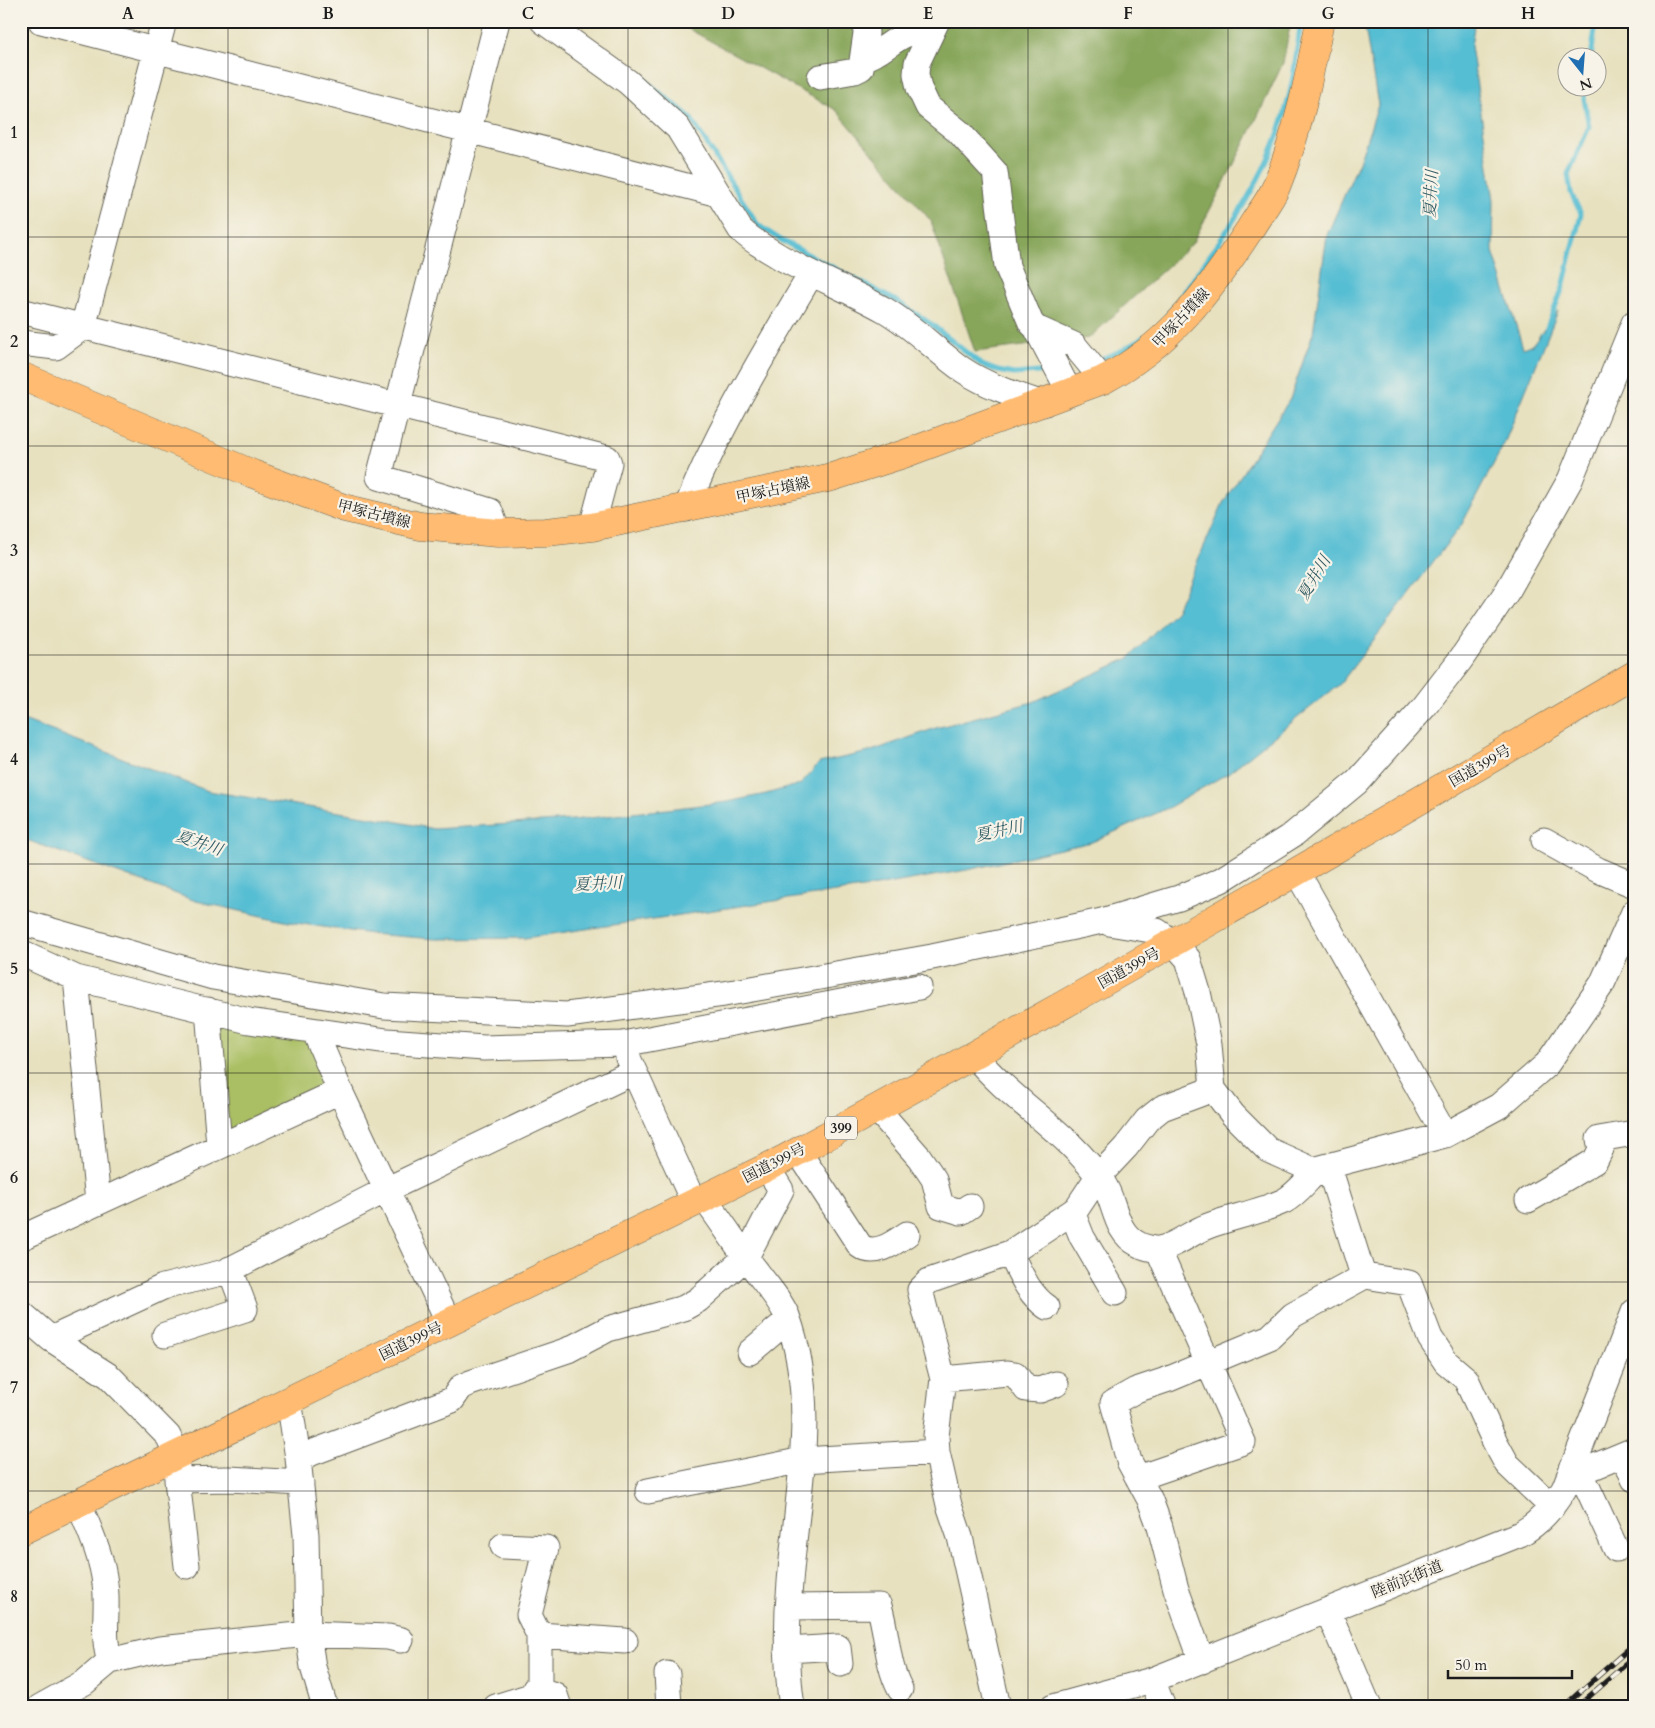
<svg xmlns="http://www.w3.org/2000/svg" width="1655" height="1728" font-family="Cardo,'Noto Serif JP',serif">
<style>
.green{fill:#aabf64;stroke:#636e40}
.forest{fill:#87a65a;stroke:#52613b}
.water{fill:#56bed3;stroke:#396d78}
.lines{fill:none;stroke-linecap:round;stroke-linejoin:round}
.stream{stroke:#56bed3;stroke-width:5}
.minor-casing{stroke:#636155;stroke-width:27}
.major-casing{stroke:#636155;stroke-width:29}
.highway-casing{stroke:#636155;stroke-width:29}
.minor{stroke:#fff;stroke-width:25}
.major{stroke:#febb71;stroke-width:28}
.highway{stroke:#febb71;stroke-width:28}
.rail-casing{stroke:#1c1c1c;stroke-width:5.5}
.rail{stroke:#f7f3e8;stroke-width:4;stroke-dasharray:11;stroke-linecap:butt}
.grid{fill:none;stroke:#1c1c1c;stroke-width:1;stroke-opacity:0.55}
.labels{text-anchor:middle;dominant-baseline:central;stroke-width:4.5;stroke-linejoin:round;paint-order:stroke}
.shield{fill:#f7f3e8;stroke:#5e5c59;stroke-width:1}
.shield-label{font-size:14px;font-weight:bold;fill:#1c1c1c}
.street-label{font-size:15px;fill:#1c1c1c;stroke:#f7f3e8}
.water-label{font-size:16px;font-style:italic;fill:#335d65;stroke:#f7f3e8}
.neatline{fill:none;stroke:#1c1c1c;stroke-width:2}
.grid-label{font-size:16px;text-anchor:middle;font-weight:bold;fill:#1c1c1c}
</style>
<rect width="100%" height="100%" fill="#f7f3e8"/>
<filter id="ink" filterUnits="userSpaceOnUse"><feTurbulence type="fractalNoise" baseFrequency=".02" numOctaves="2"/><feDisplacementMap in="SourceGraphic" scale="10" xChannelSelector="R" yChannelSelector="G"/><feConvolveMatrix kernelMatrix="1 2 1 2 8 2 1 2 1" color-interpolation-filters="sRGB"/></filter>
<filter id="wash" filterUnits="userSpaceOnUse"><feTurbulence type="fractalNoise" baseFrequency=".0096" numOctaves="4" result="noise"/><feDisplacementMap in="SourceGraphic" scale="20" xChannelSelector="R" yChannelSelector="G"/><feGaussianBlur stdDeviation="1.12" result="paint"/><feColorMatrix in="noise" values="0 0 0 0 0 0 0 0 0 0 0 0 0 0 0 0 0 1.4 0 .05"/><feComposite in="paint" operator="in"/></filter>
<g filter="url(#wash)">
<rect width="100%" height="100%" fill="#e7e1bf"/>
<path class="green" d="M217,1025L309,1039L329,1087L223,1136Z"/>
<path class="forest" d="M674,21H1291L1283,63L1246,141L1192,244L1089,338L975,352L931,221L836,110Z"/>
<path class="water" d="M1364,21H1475L1471,46L1494,200L1493,251L1523,348L1532,345L1558,311L1504,444L1462,524L1340,684L1228,773L1168,808L1092,842L967,870L876,886L525,938L435,939L371,934L289,922L196,901L21,838V719L208,791L383,819L434,829L573,820L727,802L766,794L801,784L819,763L869,752L936,728L1033,702L1129,658L1176,610L1223,503L1290,399L1313,333L1327,235L1361,157L1378,105Z"/>
<g class="lines">
<path class="stream" d="M1591,58L1596,21
M632,70L690,117L758,225L781,240L900,303L931,324L982,365L998,371L1014,374L1051,371
M1167,316C1210,253 1261,193 1283,119C1293,88 1296,54 1301,21
M1547,328L1563,287L1581,214L1571,193L1568,174L1589,127L1584,98L1586,88
M1096,361L1123,350L1144,337"/>
</g>
</g>
<g filter="url(#ink)">
<g class="lines">
<g class="minor-casing">
<path id="minor" d="M41,21L718,194
M497,21L379,477L490,511L498,533
M543,21L628,82L678,128L740,229C751,241 766,248 780,257C814,276 851,291 885,310C914,327 936,351 963,370C987,386 1016,395 1043,404
M937,21L917,63L916,74L919,88L928,107L959,132L995,172L1007,266L1031,323L1036,328L1074,345L1103,380
M863,59C888,52 901,25 930,34
M820,77L855,71L861,68L866,33L865,21
M21,311L607,458L609,463L592,527
M1036,328L1070,393
M21,343L56,347L83,327L164,21
M686,509C719,426 766,351 811,274
M1544,840L1598,870L1634,885
M1297,872L1445,1135
M21,922L213,977L384,1006L567,1015L724,994L932,957L1102,921L1179,898L1221,880L1294,834L1357,782L1424,707L1461,659L1508,590L1570,480L1634,323
M21,953L76,978L249,1021L387,1041L484,1048L623,1044L919,987
M76,978L98,1202
M208,1010L219,1145
M315,1032L340,1091L449,1323
M974,1055C1012,1102 1069,1132 1103,1183C1116,1202 1114,1232 1138,1244C1143,1247 1155,1250 1160,1249C1178,1245 1191,1232 1208,1226C1232,1217 1260,1212 1284,1201C1294,1196 1304,1184 1312,1176L1313,1170L1268,1150L1233,1115L1213,1089L1209,1044L1198,992L1188,959L1174,943L1157,931L1109,923
M628,1058L694,1203
M877,1109L919,1157L934,1179L941,1206L961,1212L970,1206
M798,1151L860,1246C875,1257 894,1243 907,1234
M1313,1170L1331,1175L1333,1180L1361,1269L1365,1276L1409,1283L1430,1338L1446,1362L1466,1379L1495,1442L1507,1464L1552,1507
M1313,1170L1445,1135L1499,1106L1547,1064L1602,984L1634,912
M704,1198C722,1222 738,1248 757,1272C767,1286 780,1299 787,1316C819,1403 797,1493 790,1582C786,1624 786,1665 792,1707
M1528,1200L1595,1161L1601,1149L1599,1139L1634,1133
M1072,1212L1082,1237L1115,1293
M21,1238L340,1091
M1010,1253C1020,1272 1028,1294 1047,1307
M21,1313L51,1339L109,1376L168,1436L177,1454V1480L229,1479L301,1483
M165,1335L245,1309L230,1269
M51,1339L163,1287L225,1272L386,1190L633,1072
M750,1352L788,1320
M943,1379L1008,1373L1015,1374L1026,1389L1040,1390L1056,1384
M289,1400L298,1458L306,1535L308,1634L313,1667L325,1707
M1624,1455L1634,1479
M298,1458L452,1400L461,1387L470,1383L568,1350L608,1329L684,1308L698,1300L746,1257L781,1190L767,1167
M1573,1466L1586,1470L1634,1450
M1586,1470L1584,1480L1616,1549
M1138,1478L1243,1442L1158,1249
M177,1480L187,1566
M648,1491L803,1460L937,1452
M79,1504C89,1529 102,1556 105,1584C109,1610 101,1636 110,1661
M789,1607L879,1606C888,1634 886,1663 900,1689
M1328,1611L1369,1707
M539,1635L625,1641
M787,1650L838,1647L840,1664
M1202,1661L1176,1589L1160,1527L1150,1500L1129,1461L1113,1403L1136,1390L1169,1379L1270,1337L1293,1315L1365,1276
M667,1674L669,1707
M1152,1680L1163,1707
M535,1689L555,1695L559,1707
M40,1707L85,1682L110,1661L160,1649L308,1634L388,1637L401,1640
M496,1707L531,1696L539,1684V1635L529,1615L546,1548L503,1546
M998,1707L960,1537L949,1505L937,1452L936,1436L943,1379L920,1290L929,1281L1010,1253L1072,1212L1077,1208L1097,1178L1126,1147L1147,1120L1162,1108L1213,1089
M1053,1707L1152,1680L1520,1534C1540,1523 1552,1508 1564,1489L1634,1312"/>
</g>
<g class="major-casing">
<path id="major" d="M21,376L253,474L344,508L420,526L498,533L546,532L592,527L832,477L904,454L1103,380C1169,346 1210,290 1250,229C1258,215 1270,201 1276,187C1298,133 1309,78 1320,21"/>
</g>
<g class="highway-casing">
<path id="highway" d="M21,1531L784,1159C1071,1004 1353,840 1634,675"/>
</g>
<use href="#minor" class="minor"/>
<use href="#major" class="major"/>
<use href="#highway" class="highway"/>
<g class="rail-casing">
<path id="rail" d="M1563,1707L1634,1644
M1577,1707L1634,1657"/>
</g>
<use href="#rail" class="rail"/>
</g>
</g>
<path class="grid" d="M228,21V1707M428,21V1707M628,21V1707M828,21V1707M1028,21V1707M1228,21V1707M1428,21V1707M21,237H1634M21,446H1634M21,655H1634M21,864H1634M21,1073H1634M21,1282H1634M21,1491H1634"/>
<g class="labels">
<rect class="shield" x="825" y="1116.5" width="32" height="23" rx="4"/>
<g class="shield-label">
<text x="841" y="1128">399</text>
</g>
<g class="street-label">
<text transform="translate(1181 318) rotate(-47)">甲塚古墳線</text>
<text transform="translate(773 490) rotate(-12)">甲塚古墳線</text>
<text transform="translate(374 514) rotate(14)">甲塚古墳線</text>
<text transform="translate(1480 766) rotate(-30)">国道399号</text>
<text transform="translate(1129 968) rotate(-29)">国道399号</text>
<text transform="translate(774 1163) rotate(-27)">国道399号</text>
<text transform="translate(411 1341) rotate(-26)">国道399号</text>
<text transform="translate(1407 1579) rotate(-22)">陸前浜街道</text>
</g>
<g class="water-label">
<text transform="translate(1431 194) rotate(-87)">夏井川</text>
<text transform="translate(1314 578) rotate(-59)">夏井川</text>
<text transform="translate(999 831) rotate(-12)">夏井川</text>
<text transform="translate(199 843) rotate(19)">夏井川</text>
<text transform="translate(598 884) rotate(-3)">夏井川</text>
</g>
</g>
<rect width="1655" height="1728" fill="none" stroke="#f7f3e8" stroke-width="55"/>
<g transform="translate(1582 72) rotate(163)"><circle r="24" fill="#f7f3e8" stroke="#9f9d96"/>
<path d="M0-4L9 19L0 12L-9 19Z" fill="#1f6fb2"/>
<text y="-8" font-size="14" font-weight="bold" text-anchor="middle" fill="#1c1c1c">N</text>
</g>
<path d="M1448 1670v8h124v-8" fill="none" stroke="#1c1c1c" stroke-width="2.5"/>
<text x="1455" y="1670" font-size="15" fill="#1c1c1c" stroke="#f7f3e8" stroke-width="4" paint-order="stroke">50 m</text>
<rect x="28" y="28" width="1600" height="1672" class="neatline"/>
<g class="grid-label">
<text x="128" y="19">A</text>
<text x="328" y="19">B</text>
<text x="528" y="19">C</text>
<text x="728" y="19">D</text>
<text x="928" y="19">E</text>
<text x="1128" y="19">F</text>
<text x="1328" y="19">G</text>
<text x="1528" y="19">H</text>
<text x="14" y="138">1</text>
<text x="14" y="347">2</text>
<text x="14" y="556">3</text>
<text x="14" y="765">4</text>
<text x="14" y="974">5</text>
<text x="14" y="1183">6</text>
<text x="14" y="1393">7</text>
<text x="14" y="1602">8</text>
</g>
</svg>
